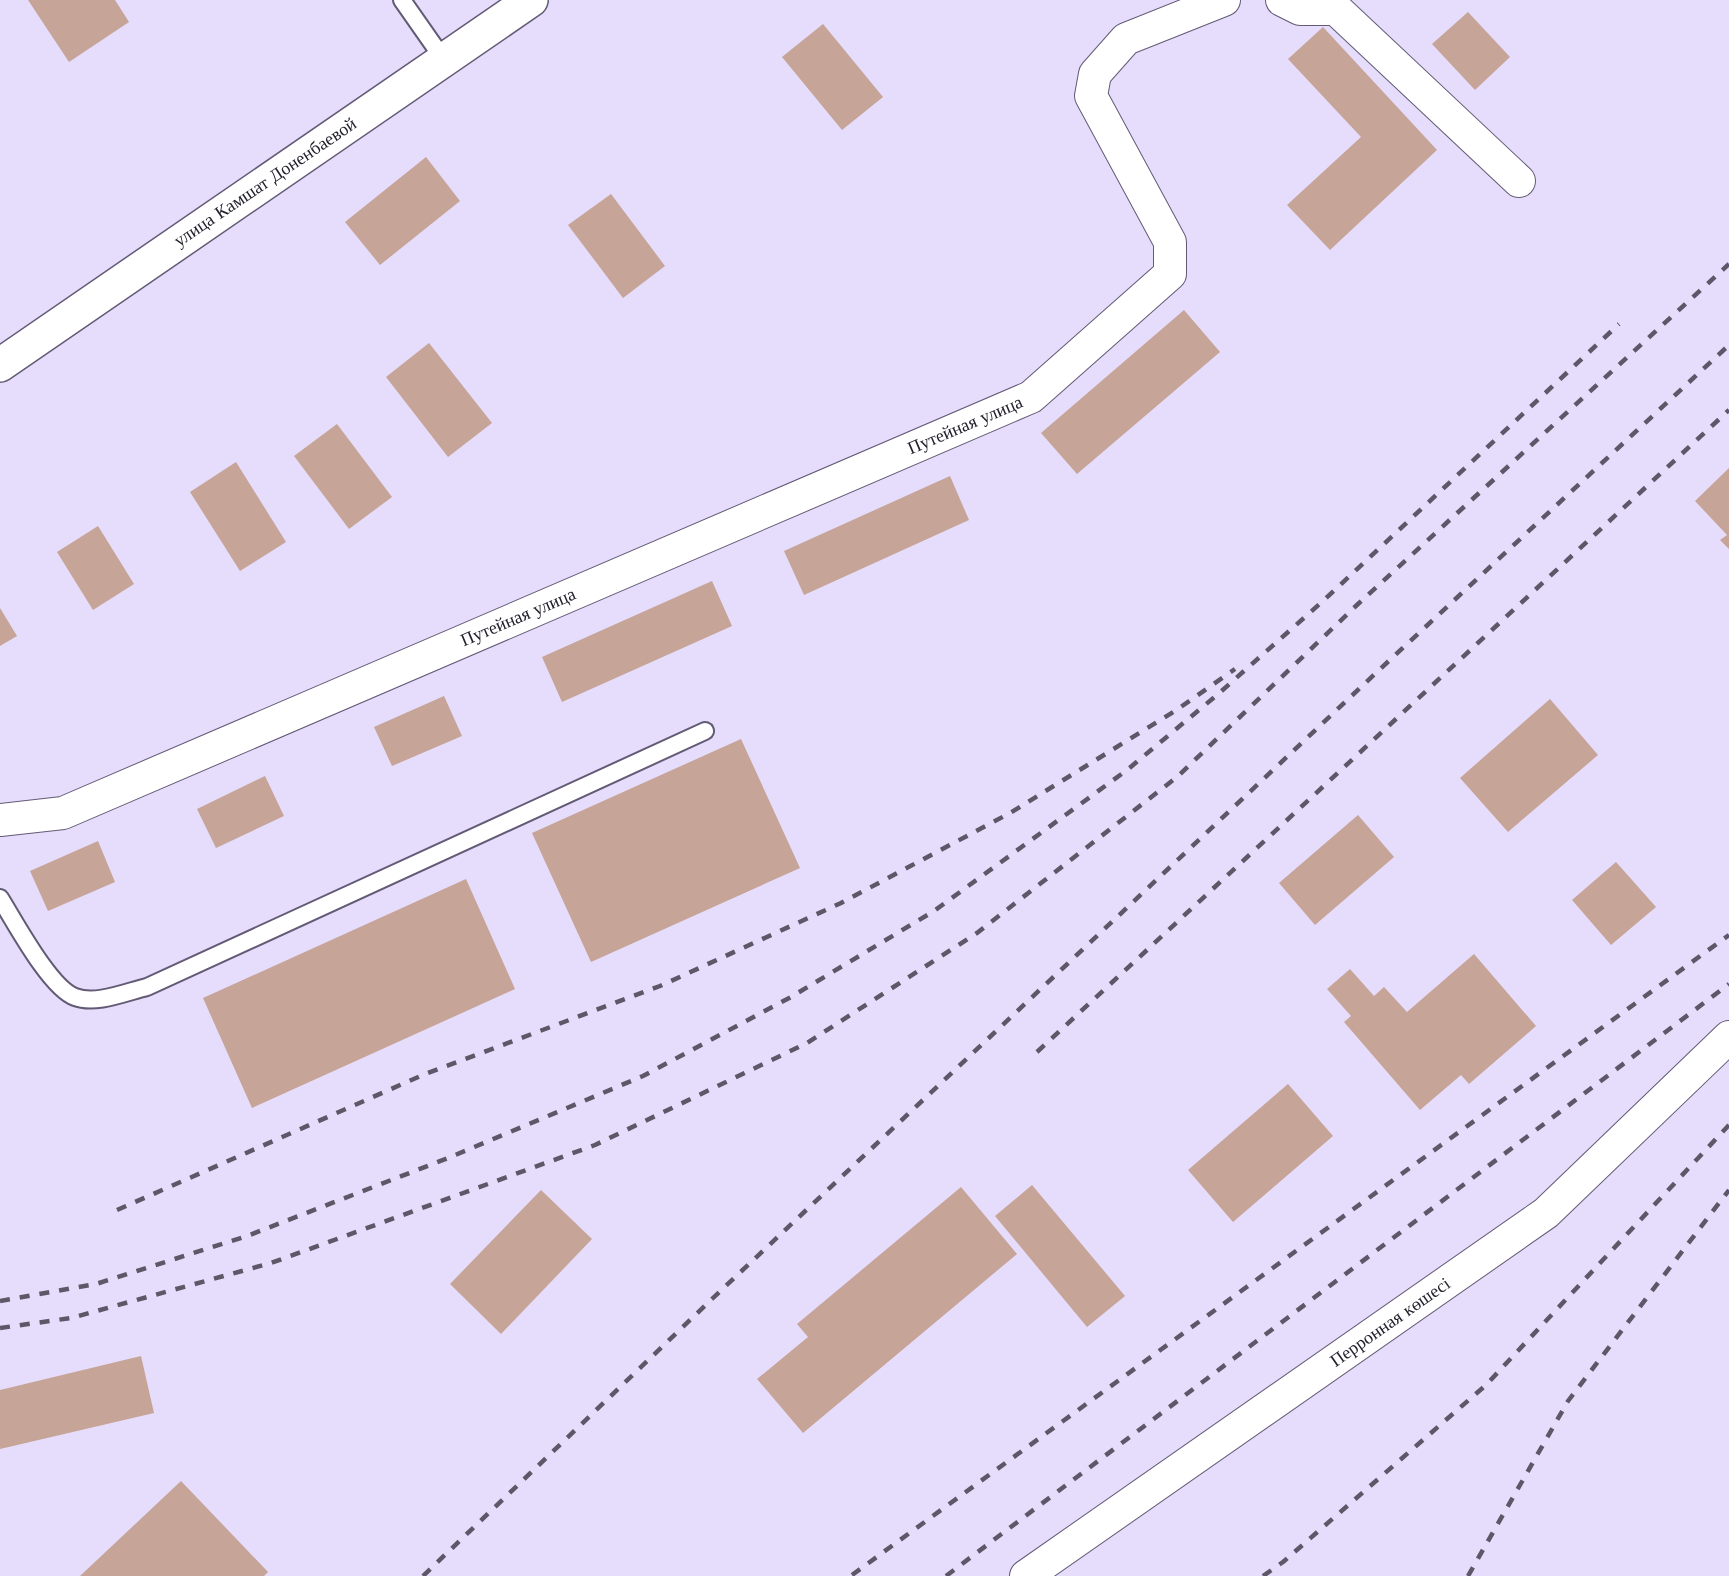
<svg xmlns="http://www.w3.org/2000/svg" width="1729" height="1576" font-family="'Libre Baskerville',serif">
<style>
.building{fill:#c6a497}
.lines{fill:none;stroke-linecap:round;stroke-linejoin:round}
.lane-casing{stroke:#635a75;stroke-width:20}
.street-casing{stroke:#635a75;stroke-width:34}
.secondary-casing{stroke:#635a75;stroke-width:36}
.lane{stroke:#fff;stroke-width:16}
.street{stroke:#fff;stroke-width:32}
.secondary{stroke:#fff;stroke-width:33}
.rail{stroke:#5d5768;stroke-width:4.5;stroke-dasharray:10 10;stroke-linecap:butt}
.labels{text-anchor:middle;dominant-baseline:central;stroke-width:4.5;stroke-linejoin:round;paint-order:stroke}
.street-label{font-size:18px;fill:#24202c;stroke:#fff}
</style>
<rect width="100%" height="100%" fill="#e6dcfb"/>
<path class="building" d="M28,0H115L129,22L69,62Z
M1468,12L1510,57L1475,90L1432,44Z
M823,24L883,97L842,130L782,57Z
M1323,27L1437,150L1330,250L1287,205L1361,137L1288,59Z
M426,157L460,201L380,265L345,222Z
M611,194L665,266L623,298L568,225Z
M1184,310L1220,352L1077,474L1041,433Z
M429,343L492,423L448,457L386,377Z
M337,424L392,497L349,529L294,456Z
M236,462L286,542L240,571L190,492Z
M1729,468V549L1720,540L1727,535L1695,501Z
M950,476L969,520L804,595L784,551Z
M98,526L134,584L93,610L57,552Z
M712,581L732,626L562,702L542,657Z
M0,608L17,636L0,646Z
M444,696L462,736L392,766L374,727Z
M1550,699L1598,755L1508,832L1460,778Z
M741,739L800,868L591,962L532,833Z
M265,776L284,816L216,848L197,809Z
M1358,815L1394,857L1315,925L1279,883Z
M98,841L115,882L48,911L30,871Z
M1616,862L1656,907L1611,945L1572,900Z
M466,879L515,989L252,1108L203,998Z
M1474,954L1536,1026L1469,1084L1461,1075L1420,1110L1344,1022L1351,1016L1327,989L1350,969L1374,996L1384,987L1407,1012Z
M1288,1084L1333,1136L1233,1222L1188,1170Z
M1032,1185L1125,1296L1087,1327L995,1216Z
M961,1187L1017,1254L803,1433L757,1379L808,1337L797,1324Z
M541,1190L592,1239L501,1334L450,1284Z
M141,1356L154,1413L0,1449V1390Z
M181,1481L268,1572L264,1576H80Z"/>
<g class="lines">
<g class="lane-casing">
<path id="lane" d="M402,0L444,60
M0,898C15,922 50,988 75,997C96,1005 126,992 147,987L705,731"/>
</g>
<g class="street-casing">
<path id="street" d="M1282,0L1300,9H1336L1519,181
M0,820L63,813L1031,397L1170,274V242L1091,96L1095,74L1126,39L1224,0
M1026,1576L1546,1213L1729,1037"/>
</g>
<g class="secondary-casing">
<path id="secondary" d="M0,365L531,0"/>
</g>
<use href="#lane" class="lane"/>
<use href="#street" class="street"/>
<use href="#secondary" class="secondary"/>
<path class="rail" d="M1037,1052L1729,410
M117,1210L425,1074L660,986L841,903L1010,813L1175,711L1235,669
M0,1301L96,1284L247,1236L448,1158L643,1076L791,997L934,911L1127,770L1217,695L1323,601L1619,324
M0,1328L71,1318L271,1263L595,1145L807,1043L977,933L1177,777L1358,604L1729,264
M852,1575L1729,935
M423,1576L713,1298L1378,671L1729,345
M946,1576L1729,984
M1263,1576L1283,1562L1486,1385L1729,1125
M1468,1576L1568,1401L1729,1190"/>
</g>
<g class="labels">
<g class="street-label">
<text transform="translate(265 182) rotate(-34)">улица Камшат Доненбаевой</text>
<text transform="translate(965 425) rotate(-23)">Путейная улица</text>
<text transform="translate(518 617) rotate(-23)">Путейная улица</text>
<text transform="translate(1390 1322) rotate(-35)">Перронная көшесі</text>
</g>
</g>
</svg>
